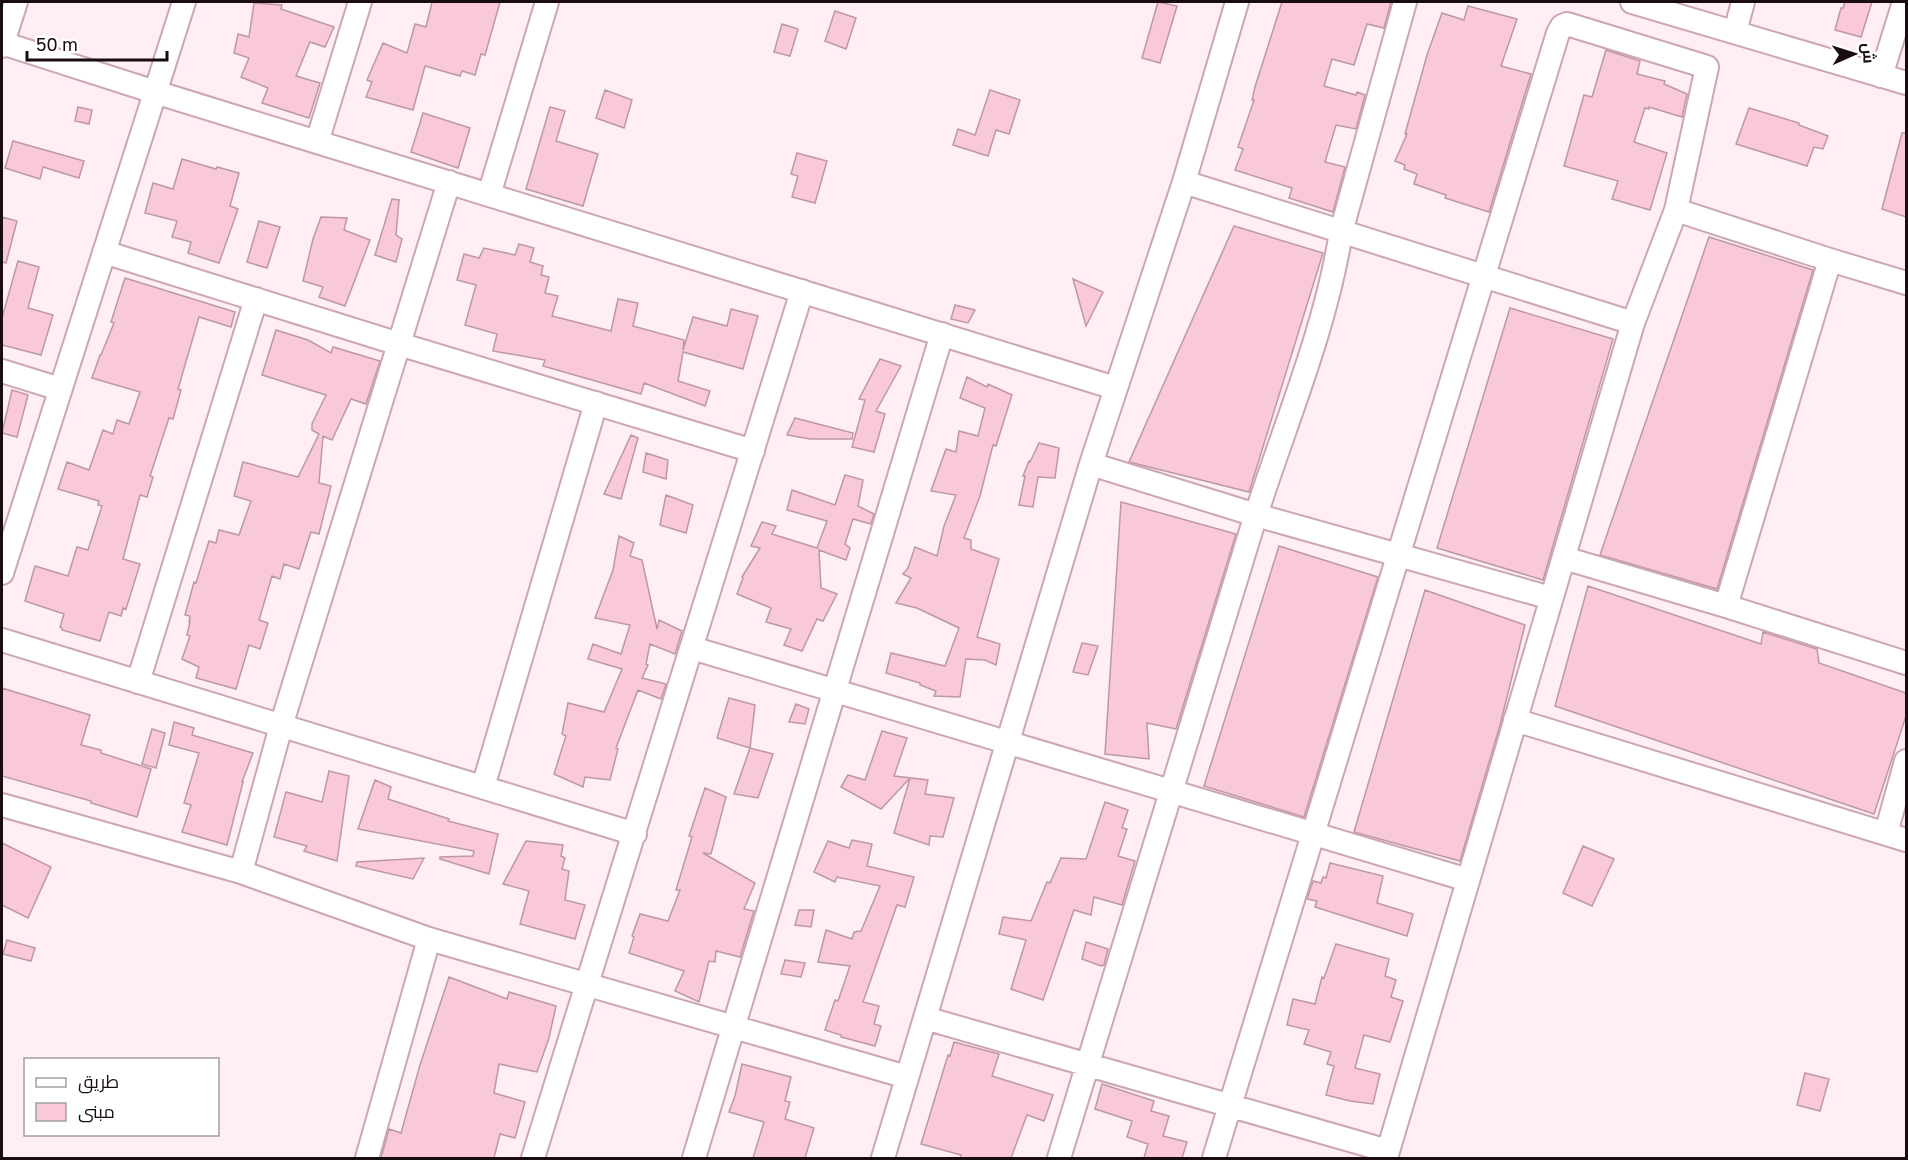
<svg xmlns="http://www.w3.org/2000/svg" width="1908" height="1160" font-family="'Golos Text',Cairo,sans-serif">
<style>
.building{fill:#f9c9d8;stroke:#bd98a4;stroke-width:1.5}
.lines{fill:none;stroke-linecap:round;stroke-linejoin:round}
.street-casing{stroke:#cca7b3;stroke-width:26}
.street{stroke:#fff;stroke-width:22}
</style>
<rect width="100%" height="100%" fill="#ffeef3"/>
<path class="building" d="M432,2H500L485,55L481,54L475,75L462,71L460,76L425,66L413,110L366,97L372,82L367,80L383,43L407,53L415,24L426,27Z
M1158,2L1177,6L1160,63L1142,58Z
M1282,2H1391L1384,28L1367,24L1354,65L1332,59L1324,86L1356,95L1357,92L1365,95L1356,129L1336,125L1325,162L1345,167L1333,212L1289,198L1292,188L1235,170L1243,149L1238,147L1254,100H1252L1255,87Z
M1845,2H1872L1861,37L1835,30L1841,8H1843Z
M254,3L282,5L281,9L334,27L325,47L310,42L296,76L320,83L309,118L262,103L268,88L241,77L249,58L234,53L238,34L249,37Z
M1468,6L1517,19L1501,66L1531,74L1489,212L1445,198L1446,195L1414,184L1417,174L1404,169L1405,165L1395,161L1407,134H1405L1427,55L1442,13L1464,20Z
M835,11L856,18L846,49L825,41Z
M782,24L798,29L790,56L774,52Z
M1606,50L1640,61L1637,74L1665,81L1664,84L1687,94L1682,117L1649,107V109L1645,108L1634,142L1667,153L1650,210L1612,199L1618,181L1564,166L1584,95L1592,97Z
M605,90L632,100L624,128L596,118Z
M990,90L1020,100L1009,134L996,130L988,156L953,145L958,129L975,135Z
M78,107L92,110L89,124L75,121Z
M550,107L565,111L556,141L598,154L583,206L526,189Z
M1749,108L1799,123V125L1828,136L1823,149L1814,147L1807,166L1736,144Z
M423,113L470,128L458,168L411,152Z
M1902,133H1906V217L1882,209Z
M13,141L84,161L79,178L43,167L40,179L5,168Z
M797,153L827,161L815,203L792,197L798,176L791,174Z
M182,159L216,169L217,167L239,173L230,206L238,209L219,263L188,253L191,242L172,237L177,221L145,213L153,183L173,189Z
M392,199L399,200L396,235L402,239L396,262L375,255Z
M2,217L17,221L6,263L2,262Z
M321,217L347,218L344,230L370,240L345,306L319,297L323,287L303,281L313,239Z
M259,221L280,227L267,268L247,262Z
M1234,226L1323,253L1249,492L1129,462Z
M1709,237L1813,270L1717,589L1600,555Z
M519,244L534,248L530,262L543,266L541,275L549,277L545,293L558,296L552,316L611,331L618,299L638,303L633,326L684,340L683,350L693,317L727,326L731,309L758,316L743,369L683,352L678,381L710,391L705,406L644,383L641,394L543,366L545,360L493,351L497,334L465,325L476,285L457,280L464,254L479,258L484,248L515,255Z
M18,261L39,267L28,308L53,315L41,355L2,345V318Z
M125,278L235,312L231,327L199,317L178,389L181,390L173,419L169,418L150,476L153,477L147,497L140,495L123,559L140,564L126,609L123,608L121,616L109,612L100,641L62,630V628L60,627L64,614L25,601L35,566L68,576L77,547L88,550L102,506L98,505L99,501L58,489L67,462L89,470L103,430L113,434L117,420L129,424L140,392L92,378L100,355H101L114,323L111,322Z
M1073,279L1103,292L1086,326Z
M955,305L975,310L968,323L951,319Z
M1510,308L1613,339L1543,580L1437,548Z
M276,330L308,340L331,353L333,347L380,361L366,404L351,399L332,440L323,436L319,483L331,486L319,534L311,532L299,569L284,564L280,579L272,576L259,620L268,623L260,649L249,645L236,689L196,678L199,667L182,659L190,636L187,635L190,622H189L190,616L185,615L194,582L196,583L209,541L216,543L219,530L239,535L251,501L234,496L243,462L298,477L319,434L312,430V424L326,395L262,375Z
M880,359L901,366L876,411L885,414L874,452L852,447L865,400L859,399Z
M967,377L987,387L988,384L1012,395L996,446L993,445L980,496L964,538L971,540V549L999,559L977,637L1000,644L996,665L985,660L966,659L960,697L934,696L936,691L920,685V683L886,673L891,653L945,666L959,628L917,608L896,603L911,578L903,574L908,568L915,547L937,556L944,526L956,495L931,491L946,449L956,452L959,431L978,436L985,408L960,398Z
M12,390L28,395L17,437L2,433Z
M795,418L853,433L852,439H810L787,435Z
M631,435L638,438L621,499L604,494Z
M1039,443L1059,448L1055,478L1038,477L1033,507L1019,505L1025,476H1023L1029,461L1030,462Z
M646,453L668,460L666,479L643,472Z
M845,475L863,480L858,506L874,514L871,524L853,519L845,544L850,548L846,560L819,550L821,588L837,594L823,621L817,619L802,651L784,645L791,629L766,622L771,608L737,594L743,578L742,577L760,548L751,546L762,522L776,526L772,534L817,548L827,521L787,510L792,490L835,505Z
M666,495L693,505L686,533L660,525Z
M1121,502L1236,534L1176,729L1147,723L1149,759L1105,754Z
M619,536L634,543L630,556L642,560L657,629L659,620L682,631L675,654L650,644L646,664L648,665L642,678L666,684L661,699L638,690L616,748L618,749L610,780L585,777L583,787L554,774L566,736L562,734L568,703L604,712L622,669L588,659L593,644L621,654L630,625L595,618L613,570Z
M1279,546L1378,577L1304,817L1204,786Z
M1588,586L1761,644L1763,632L1817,649L1819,663L1906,693V716L1874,814L1555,706Z
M1425,590L1525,625L1500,725L1460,861L1354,832Z
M1082,643L1098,646L1088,675L1073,672Z
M2,688L90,715L81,745L101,750V753L151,769L137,817L91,803V801L2,776Z
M729,698L755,705L750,748L717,738Z
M796,704L809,709L805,724L789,722Z
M174,722L194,728L192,735L253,753L242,782H243L227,845L182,832L191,805L184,803L199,753L169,745Z
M152,729L165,733L156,768L142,764Z
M882,731L907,738L894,776L928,780L925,794L954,798L943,837L930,836L929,845L894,833L910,778L881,809L841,787L848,775L865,780Z
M750,748L773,754L758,798L734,794Z
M329,771L349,776L337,861L304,851L307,846L274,837L286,792L322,802Z
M375,780L391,787L388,799L449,819L448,821L498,834L489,874L440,859V857L473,856L474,851L358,829Z
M705,788L726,797L711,854L703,853L755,883L744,909L754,911L740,957L716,951L715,962L709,961L699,1002L675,991L684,971L629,953L634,937L632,936L640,914L668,921L680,890H676L692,837L689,836Z
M1105,802L1128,810L1122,828L1127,829L1118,856L1135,861L1122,905L1094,897L1091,915L1074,910L1043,1000L1011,989L1026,940L999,934L1003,917L1031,921L1047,882L1050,883L1061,858L1086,859Z
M852,840L872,844L867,866L914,877L905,907L897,905L863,1002L879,1006L874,1024L881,1026L875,1046L841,1037V1035L825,1030L835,1000L838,1001L850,966L818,962L826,930L852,939L854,932L861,931L880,886L837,877L835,882L814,872L828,841L849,848Z
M526,841L563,845L561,856L565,858L562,869L569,871L565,900L585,905L575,939L520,924L529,891L503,884Z
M2,843L51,867L28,918L2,905Z
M1583,846L1614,859L1592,906L1563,893Z
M424,858L413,879L356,866L357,862Z
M1330,863L1383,876L1377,903L1413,914L1407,936L1315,907L1317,901L1307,899L1313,881L1321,883L1323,877L1326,878Z
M799,910H814L811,927L795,925Z
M7,940L35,948L31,961L3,954Z
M1086,942L1108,949L1104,965L1101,966L1082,959Z
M1336,944L1389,959L1385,976L1396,980L1391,997L1403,1001L1390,1042L1364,1035L1355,1068L1380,1074L1373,1104L1350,1101L1326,1095L1334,1066L1327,1064L1331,1052L1304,1044L1309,1030L1287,1025L1293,999L1315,1004L1322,977L1324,978Z
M785,960L805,963L801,977L781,974Z
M449,977L507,999L509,992L556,1006L549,1038L537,1072L499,1064L494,1093L525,1102L515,1138L500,1134L494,1158H381L389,1129L401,1133L420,1065Z
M954,1042L999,1054L992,1076L1053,1095L1044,1121L1027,1115L1011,1158H960L961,1155L921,1144L948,1055L950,1056Z
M742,1064L791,1077L785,1101L790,1102L785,1119L814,1128L805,1158H753L764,1122L729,1112L735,1096Z
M1805,1073L1829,1079L1820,1111L1797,1105Z
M1102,1084L1154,1101L1151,1111L1169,1116L1163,1136L1187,1142L1182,1158H1144L1148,1144L1127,1137L1132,1121L1095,1109Z"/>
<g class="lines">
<g class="street-casing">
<path id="street" d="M1632,2L1906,83
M1735,32L1743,2
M2,43L155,92L1115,388
M2,46L16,2
M1881,76L1904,2
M317,142L360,2
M1184,182L1633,323
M489,195L547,2
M1676,210L1830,260L1906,283
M104,252L399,344L753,451
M2,371L60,389
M1091,464L1256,515L1551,598
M1564,558L1726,606L1906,663
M2,573L184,2
M1726,606L1830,260
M2,640L635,834
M692,648L1468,880
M138,682L256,299
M1515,720L1906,840
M483,787L596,403
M2,805L241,872L429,939L907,1077
M1886,833L1906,761
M241,872L281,726L449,182
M925,1018L1388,1151
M367,1158L429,939
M533,1158L802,291
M694,1158L942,334
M883,1158L1091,464L1184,182L1237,2
M1059,1158C1122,950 1186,742 1250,534C1280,435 1325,335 1341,232L1405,2
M1214,1158L1558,33L1562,26L1567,24L1707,67L1676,210L1633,323L1386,1158"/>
</g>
<use href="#street" class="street"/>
</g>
<rect width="1908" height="1160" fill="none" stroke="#1a0d11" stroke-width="6"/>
<rect x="24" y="1058" width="195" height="78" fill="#ffffff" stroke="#a39ea0" stroke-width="1.5"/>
<rect x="36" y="1078" width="30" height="9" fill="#ffffff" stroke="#a39ea0" stroke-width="1.5"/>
<text x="78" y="1088" font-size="18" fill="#1a0d11">طريق</text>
<rect x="36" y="1103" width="30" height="18" fill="#f9c9d8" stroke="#a39ea0" stroke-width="1.5"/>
<text x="78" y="1118" font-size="18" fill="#1a0d11">مبنى</text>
<g transform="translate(1854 54) rotate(87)" stroke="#ffffff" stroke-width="4.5" paint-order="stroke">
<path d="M0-4.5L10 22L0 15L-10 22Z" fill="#1a0d11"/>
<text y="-9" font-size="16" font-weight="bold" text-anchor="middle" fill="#1a0d11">ش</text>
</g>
<path d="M27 51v9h140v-9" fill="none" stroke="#1a0d11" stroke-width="3"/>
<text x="36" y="51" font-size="18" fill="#1a0d11" stroke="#ffffff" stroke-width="4.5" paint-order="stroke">50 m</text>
</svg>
